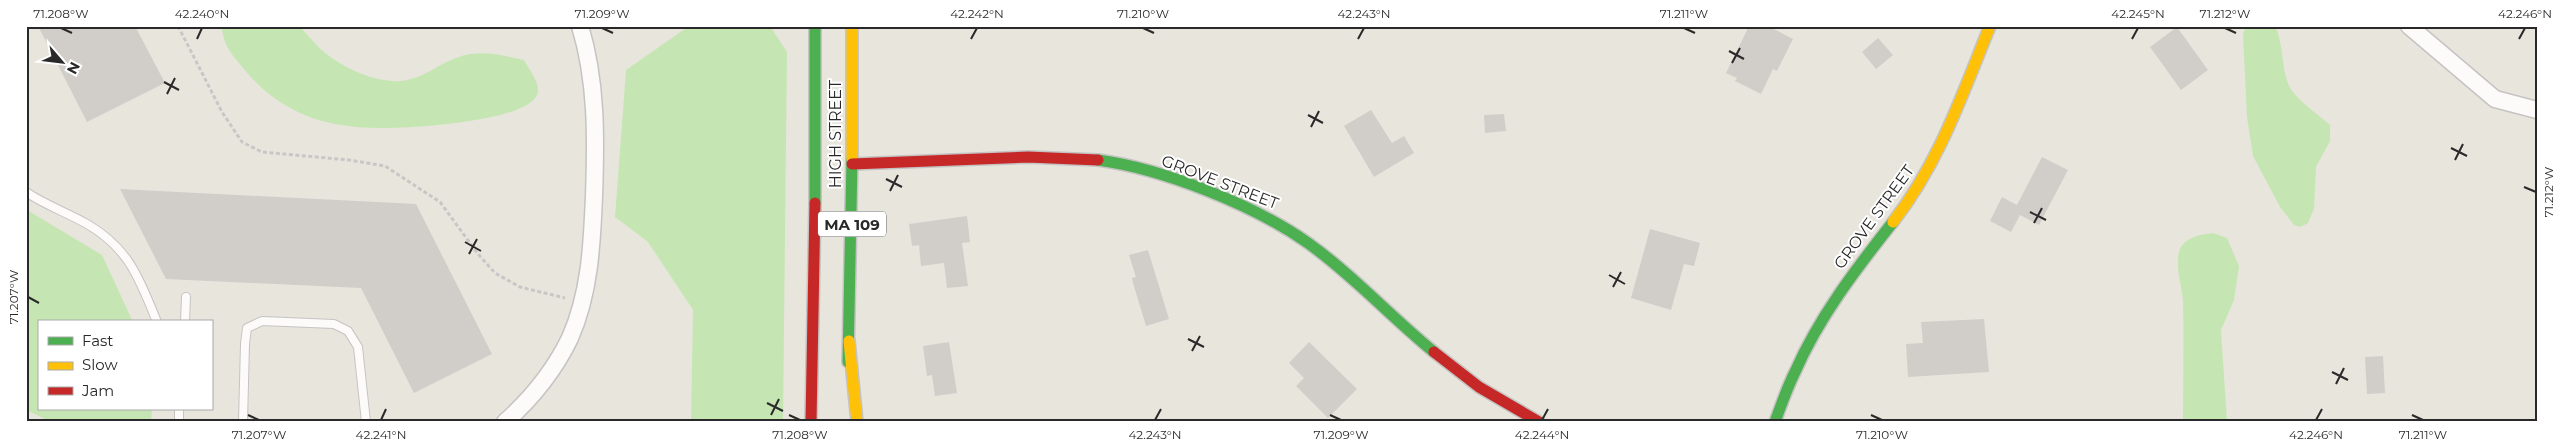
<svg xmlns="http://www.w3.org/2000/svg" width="2563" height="448" font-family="Montserrat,sans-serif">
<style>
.green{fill:#c5e6b3}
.building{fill:#d1cec9}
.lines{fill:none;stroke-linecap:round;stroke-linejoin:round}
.lane-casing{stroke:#c5c4c3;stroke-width:10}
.street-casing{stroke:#c5c4c3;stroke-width:19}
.fast-casing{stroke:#c5c4c3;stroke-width:14}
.slow-casing{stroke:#c5c4c3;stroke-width:14}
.jam-casing{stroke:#c5c4c3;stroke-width:14}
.path{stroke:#c8c7c6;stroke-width:3;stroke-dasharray:4 2.5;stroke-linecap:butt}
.lane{stroke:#fcfbfa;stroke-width:8}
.street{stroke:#fcfbfa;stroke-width:16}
.fast{stroke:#4caf50;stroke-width:11}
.slow{stroke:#ffc107;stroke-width:11}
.jam{stroke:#c62828;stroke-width:11}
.ticks{fill:none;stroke:#292929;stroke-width:2}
.labels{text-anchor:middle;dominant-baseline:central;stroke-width:4;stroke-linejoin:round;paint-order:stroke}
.shield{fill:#fff;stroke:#696969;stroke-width:1}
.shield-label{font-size:15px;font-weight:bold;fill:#292929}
.street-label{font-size:16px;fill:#292929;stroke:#fff}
.neatline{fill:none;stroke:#292929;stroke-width:2}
.ticks-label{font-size:12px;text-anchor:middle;fill:#292929}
</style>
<rect width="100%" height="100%" fill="#e8e5dd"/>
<path class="green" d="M222,26H299C309,36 318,48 329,56C349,71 386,87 411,79C427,75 441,63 456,58C479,49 501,55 524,60C528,68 539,81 538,91C536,122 405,129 378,128C358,128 334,125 315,119C288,110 261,91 244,69C233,56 222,44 222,26Z
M689,26H770L787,52L783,422H691L693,310L648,242L615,217L626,70Z
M2246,26H2275C2285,46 2280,73 2292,91C2302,104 2319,115 2330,125V141L2316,167L2314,209L2308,223L2300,227L2294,225L2280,207L2253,156L2247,117L2243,34Z
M27,210L102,255L133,322H39V409H152L151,421L51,422L26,410Z
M2213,233L2227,238L2239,266L2234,300L2221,330L2227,422H2183C2183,382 2184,342 2183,302C2182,286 2174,264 2180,249C2185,237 2203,234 2213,233Z"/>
<path class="building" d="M38,26H135L165,83L87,122Z
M1749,26H1768L1793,39L1777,71L1773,69L1761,94L1735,81L1737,78L1726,73Z
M2177,27L2208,70L2181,90L2150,47Z
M1878,38L1893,55L1876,69L1862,52Z
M1371,110L1392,143L1404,136L1414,153L1374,177L1344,126Z
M1504,114L1506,131L1485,133L1484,115Z
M2042,157L2068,170L2039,225L2020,215L2011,232L1990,221L2002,197L2017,205Z
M120,189L416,204L492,354L414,393L361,288L166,279Z
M967,216L970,242L962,243L968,286L947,288L944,263L921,266L919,245L912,246L909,224Z
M1650,229L1700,243L1694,266L1684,264L1671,310L1631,298Z
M1148,250L1169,319L1146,326L1133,283L1132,278L1136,277L1129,255Z
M1984,319L1989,372L1908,377L1906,344L1923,343L1921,322Z
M949,342L957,393L935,396L932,375L927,376L923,346Z
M1309,342L1357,389L1328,418L1296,386L1304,378L1289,363Z
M2383,356L2385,393L2367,394L2365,357Z"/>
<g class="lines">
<g class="lane-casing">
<path id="lane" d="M26,192C45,205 68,213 87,224C129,248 140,280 157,322
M185,322L186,297
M179,422V409
M243,422L245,344L247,328L262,321L334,324L348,331L358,347L366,422"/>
</g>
<g class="street-casing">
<path id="street" d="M2409,26L2495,99L2537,110
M505,422C531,399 555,369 570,338C590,293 592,244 594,196C596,139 597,82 580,26"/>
</g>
<g class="fast-casing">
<path id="fast" d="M815,26V203
M1098,160C1164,169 1254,205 1308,243C1353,275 1391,317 1434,352
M848,362L852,159
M1775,422C1781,405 1787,388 1795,372C1819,317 1856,269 1893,222"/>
</g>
<g class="slow-casing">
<path id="slow" d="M852,26V159
M1893,222C1939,163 1962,95 1990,26
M849,341L857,422"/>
</g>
<g class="jam-casing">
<path id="jam" d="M852,164L1028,157L1098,160
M1434,352L1479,387L1539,422
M811,422L815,203"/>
</g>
<path class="path" d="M178,26L222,112L242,142L262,152L349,160L385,166L440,202L478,254L495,273L520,287L565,298"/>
<use href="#lane" class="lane"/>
<use href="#street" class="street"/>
<use href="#fast" class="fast"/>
<use href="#slow" class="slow"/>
<use href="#jam" class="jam"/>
</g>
<path class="ticks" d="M61,28L72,33M602,28L613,33M1143,28L1154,33M1684,28L1695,33M2225,28L2236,33M197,39L202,28M971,39L977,28M1358,39L1364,28M2132,39L2138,28M2519,39L2525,28M1729,51L1744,59M1732,63L1740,48M164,82L179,90M167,94L175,78M1308,115L1323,123M1311,127L1319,111M2451,148L2467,156M2455,160L2463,144M886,179L902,187M2524,187L2536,192M890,191L898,175M2030,212L2046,220M2034,223L2042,208M465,242L481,251M469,254L477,239M1609,275L1625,284M1613,287L1621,272M28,297L39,303M1188,339L1204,347M1192,351L1200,336M2332,372L2348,380M2336,384L2344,368M767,403L783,411M248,415L259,420M771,415L779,399M789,415L800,420M1330,415L1341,420M1871,415L1882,420M2412,415L2423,420M381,420L386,409M1155,420L1161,409M1542,420L1548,409M2316,420L2322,409"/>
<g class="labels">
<rect class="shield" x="818" y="211.5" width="68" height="25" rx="4"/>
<g class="shield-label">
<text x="852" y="224">MA 109</text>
</g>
<g class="street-label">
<text transform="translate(835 134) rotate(-90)">HIGH STREET</text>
<text transform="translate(1220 182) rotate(21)">GROVE STREET</text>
<text transform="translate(1874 217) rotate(-54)">GROVE STREET</text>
</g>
</g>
<rect width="2563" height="448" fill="none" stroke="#ffffff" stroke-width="55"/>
<rect x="38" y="320" width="175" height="90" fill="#ffffff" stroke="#a9a9a9"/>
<rect x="48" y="337" width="25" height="8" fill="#4caf50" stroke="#a9a9a9"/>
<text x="82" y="346" font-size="15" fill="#292929">Fast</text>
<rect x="48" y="362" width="25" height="8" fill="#ffc107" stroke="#a9a9a9"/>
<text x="82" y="370" font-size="15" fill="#292929">Slow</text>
<rect x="48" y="387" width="25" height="8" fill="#c62828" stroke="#a9a9a9"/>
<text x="82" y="396" font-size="15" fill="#292929">Jam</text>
<g transform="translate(62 62) rotate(118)" stroke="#ffffff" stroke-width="4" paint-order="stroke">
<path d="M0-4L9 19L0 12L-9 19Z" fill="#292929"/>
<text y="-8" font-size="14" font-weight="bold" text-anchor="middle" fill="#292929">N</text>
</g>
<rect x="28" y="28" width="2508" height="392" class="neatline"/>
<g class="ticks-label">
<text x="61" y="18">71.208°W</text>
<text x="202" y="18">42.240°N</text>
<text x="602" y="18">71.209°W</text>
<text x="977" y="18">42.242°N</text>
<text x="1143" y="18">71.210°W</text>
<text x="1364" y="18">42.243°N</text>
<text x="1684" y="18">71.211°W</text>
<text x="2138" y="18">42.245°N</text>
<text x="2225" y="18">71.212°W</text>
<text x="2525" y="18">42.246°N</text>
<text transform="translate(2549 192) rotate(-90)" y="4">71.212°W</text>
<text transform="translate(14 297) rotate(-90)" y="4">71.207°W</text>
<text x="259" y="439">71.207°W</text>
<text x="381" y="439">42.241°N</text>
<text x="800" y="439">71.208°W</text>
<text x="1155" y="439">42.243°N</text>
<text x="1341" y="439">71.209°W</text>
<text x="1542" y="439">42.244°N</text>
<text x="1882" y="439">71.210°W</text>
<text x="2316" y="439">42.246°N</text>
<text x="2423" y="439">71.211°W</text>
</g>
</svg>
